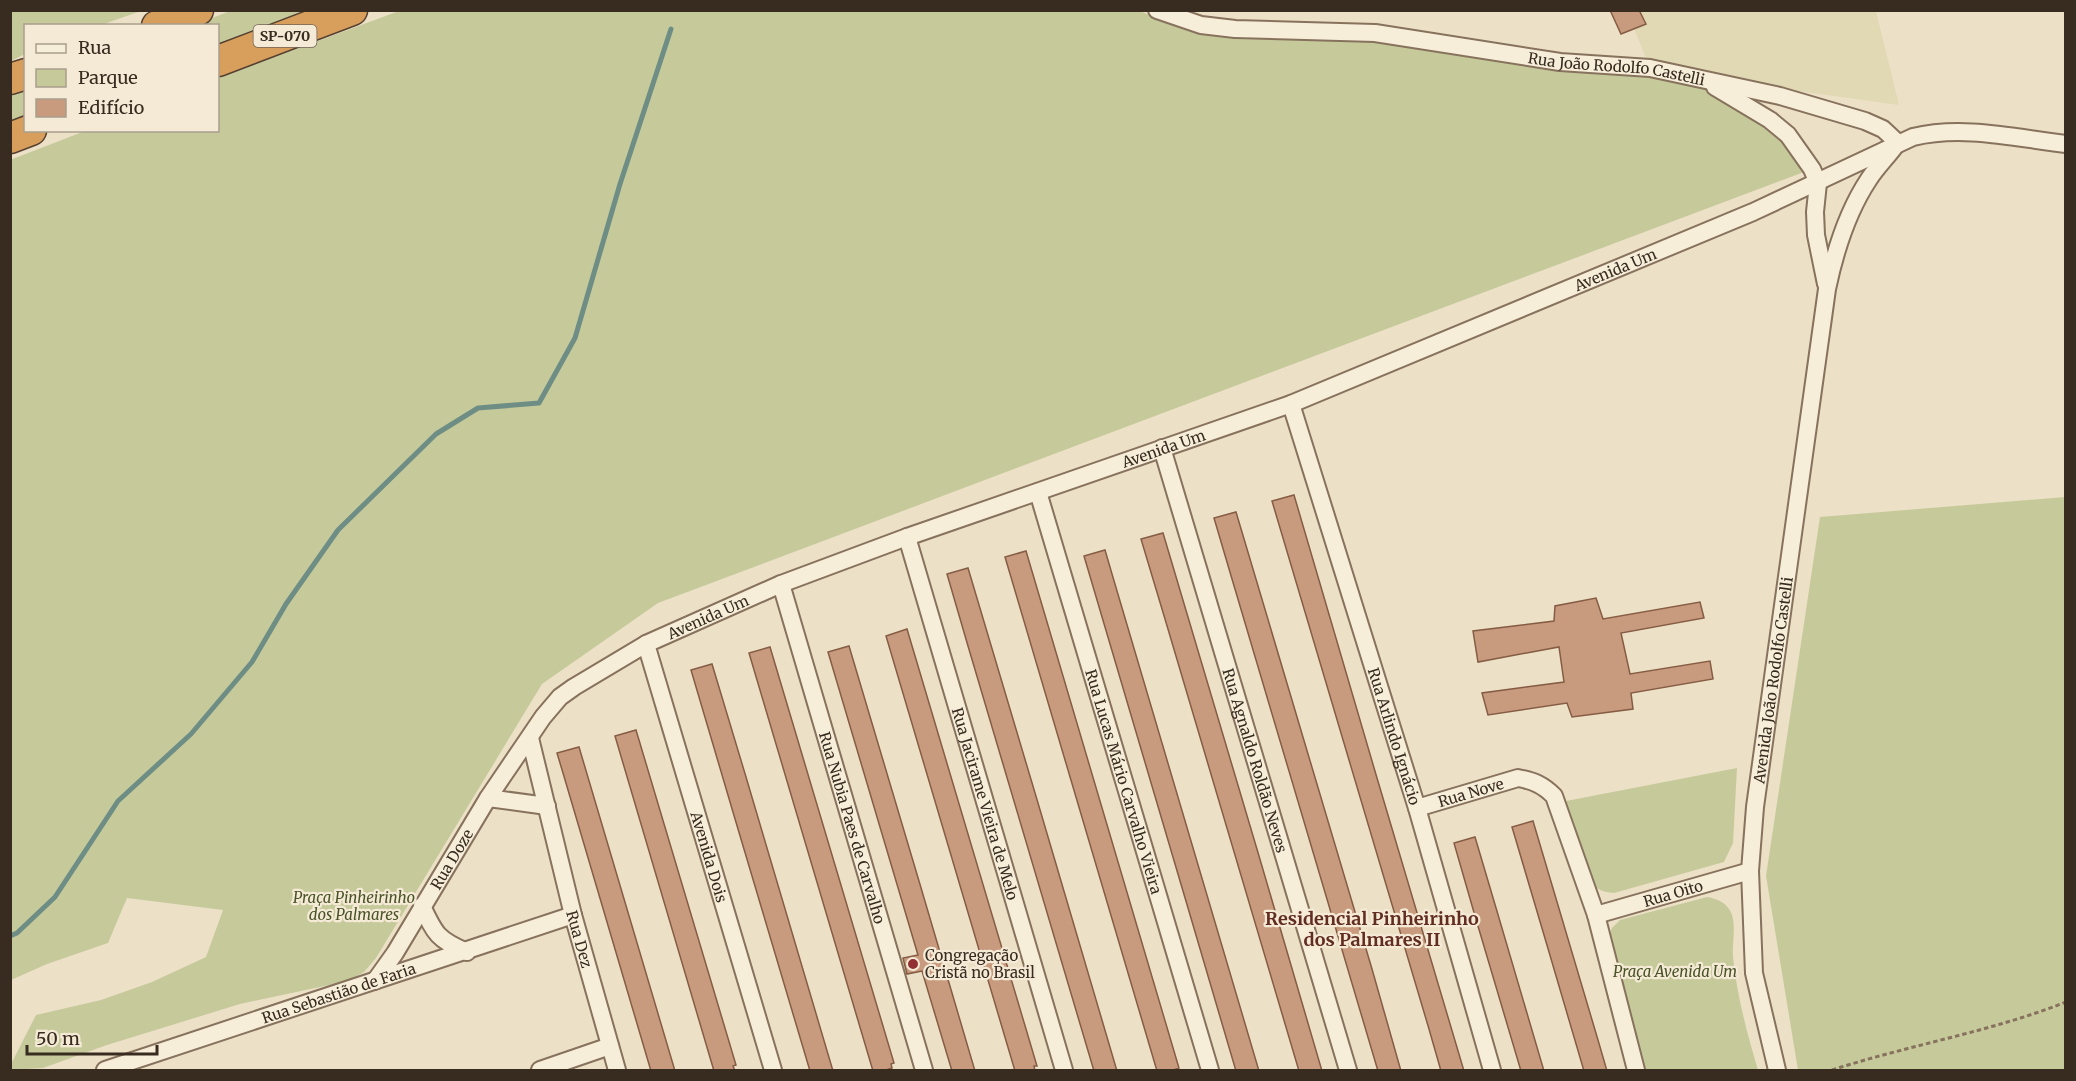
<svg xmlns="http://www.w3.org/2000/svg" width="2076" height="1081" font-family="Merriweather,serif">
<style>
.farmland{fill:#e1d9b4}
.green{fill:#c6ca9b}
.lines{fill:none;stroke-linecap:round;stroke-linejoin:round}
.stream{stroke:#6e8e85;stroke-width:5}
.building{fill:#c89b7e;stroke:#855c44;stroke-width:1.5}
.street-casing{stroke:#87725d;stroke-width:20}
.highway-casing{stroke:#554131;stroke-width:33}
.path{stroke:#87725d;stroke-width:3;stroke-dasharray:4.5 3;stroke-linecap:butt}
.street{stroke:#f7eed9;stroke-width:16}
.highway{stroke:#d79e5c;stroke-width:30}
.poi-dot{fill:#933033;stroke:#f4ead6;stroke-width:2}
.labels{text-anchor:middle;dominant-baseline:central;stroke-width:4.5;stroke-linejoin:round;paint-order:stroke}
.shield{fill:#f4ead6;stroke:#706457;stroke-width:1.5}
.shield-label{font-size:14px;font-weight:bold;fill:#382b20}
.street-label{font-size:15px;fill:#382b20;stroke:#f4ead6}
.park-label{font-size:15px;font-style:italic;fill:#495327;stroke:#f4ead6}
.poi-label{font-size:15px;fill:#382b20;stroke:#f4ead6;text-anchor:start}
.quarter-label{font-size:18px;font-weight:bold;fill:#622d21;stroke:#f4ead6}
</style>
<rect width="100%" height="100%" fill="#ece0c6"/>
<path class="farmland" d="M1627,11H1876L1899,105L1698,77L1650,68Z"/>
<path class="green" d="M11,10H141V11L101,25L26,26L25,54L11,61Z
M1137,10L1162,20L1336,32L1708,80L1788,135L1812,169L658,603L542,684L376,958L364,972L348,981L240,1004L107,1045L43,1068L11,1070V1064L36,1015L101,1000L152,982L206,957L223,910L127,898L108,943L47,964L11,980L10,160L85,131L218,130V78L399,11Z
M230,11H314L218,48V26H192Z
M25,89V122L11,128V95Z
M2065,497V1070H1798L1766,876L1820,517Z
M1737,768L1733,843L1724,862L1614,893C1601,892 1594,888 1587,877L1566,801Z
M1707,897C1718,899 1728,903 1732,915C1736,928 1732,943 1733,957C1737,996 1747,1033 1758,1070H1642L1608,938L1612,928L1620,920Z"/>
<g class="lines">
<path class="stream" d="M10,936L17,933L55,897L118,801L191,734L252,662L286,604L338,530L436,434L478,408L539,403L575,338L620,184L671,29"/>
</g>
<path class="building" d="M1610,10H1639L1646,24L1621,34Z
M1294,495L1377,778L1464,1071H1441L1429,1029L1272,501Z
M1236,512L1372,969L1401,1071H1378L1232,579L1214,518Z
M1163,533L1259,856L1322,1071H1299L1165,619L1141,539Z
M1105,550L1112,574L1259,1071H1236L1183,891L1084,556Z
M1026,551L1179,1068L1171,1071H1157L1005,557Z
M968,568L1038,803L1117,1071H1094L968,646L947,574Z
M1596,598L1603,619L1700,602L1704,618L1621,633L1630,674L1710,661L1713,679L1631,693L1633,709L1572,717L1567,703L1488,715L1482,693L1564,682L1559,647L1478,662L1473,631L1554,621L1555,606Z
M907,629L1037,1066H1034L1035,1071H1015L886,636Z
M849,646L919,881L975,1071H952L922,971L907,974L903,958L918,955L828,652Z
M770,647L894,1063L891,1064L892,1068L883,1071H873L749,653Z
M712,664L746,777L833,1071H810L738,829L691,670Z
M636,730L736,1065L733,1066L735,1071H714L615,736Z
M579,747L675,1071H651L563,773L557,753Z
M1533,821L1598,1040L1607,1071H1584L1544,935L1512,827Z
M1475,837L1499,918L1544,1071H1521L1475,916L1454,843Z"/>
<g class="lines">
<g class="street-casing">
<g id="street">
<path id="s1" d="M1157,10L1201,25L1235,29L1375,33L1560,62L1650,68L1780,96L1865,121L1883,129L1898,143"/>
<path d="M1715,87L1770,120L1788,135L1812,169L1818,183L1815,212L1816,235L1826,284"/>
<path id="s2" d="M1291,404L1417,808L1492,1070"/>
<path id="s3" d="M1162,448L1348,1070"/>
<path id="s4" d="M1038,492L1210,1070"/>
<path id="s5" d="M907,537L1064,1070"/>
<path id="s6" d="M781,584L924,1070"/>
<path id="s7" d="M646,644L773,1070"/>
<path id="s8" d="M530,738L573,915L617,1070"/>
<path d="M488,798L547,806"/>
<path id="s9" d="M1417,808L1518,778C1534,781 1543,785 1554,796L1596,915L1636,1070"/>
<path d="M422,906C435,934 438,940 467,952"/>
<path id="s10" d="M1596,915L1750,871"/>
<path id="s11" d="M375,981L395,953L488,798L543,717L560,697L574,687L646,644L781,584L907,537L1291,404L1753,212L1913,137C1963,125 2015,138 2066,144"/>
<path id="s12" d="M105,1070L573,915"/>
<path d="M540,1070L610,1046"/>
<path id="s13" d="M1777,1070L1754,973L1750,871L1755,807L1827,289C1835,251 1847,212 1869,179C1876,168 1887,157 1895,146"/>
</g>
</g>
<g class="highway-casing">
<path id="highway" d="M157,26L198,10
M218,61L352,10
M10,79L26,74
M10,138L31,130"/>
</g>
<path class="path" d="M1832,1070C1909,1045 1990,1032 2066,1002"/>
<use href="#street" class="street"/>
<use href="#highway" class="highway"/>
</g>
<circle class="poi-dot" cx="913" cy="964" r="6"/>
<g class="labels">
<rect class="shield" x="253.5" y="25" width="63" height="22" rx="4.5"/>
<g class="shield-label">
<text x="285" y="36">SP-070</text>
</g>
<g class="street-label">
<text stroke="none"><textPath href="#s1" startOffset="465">Rua João Rodolfo Castelli</textPath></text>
<text stroke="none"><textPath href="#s11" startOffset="1480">Avenida Um</textPath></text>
<text stroke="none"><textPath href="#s11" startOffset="994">Avenida Um</textPath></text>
<text stroke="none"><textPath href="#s11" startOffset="508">Avenida Um</textPath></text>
<text stroke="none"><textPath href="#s13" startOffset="394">Avenida João Rodolfo Castelli</textPath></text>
<text stroke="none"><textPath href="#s2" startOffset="348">Rua Arlindo Ignácio</textPath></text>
<text stroke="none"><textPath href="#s3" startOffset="326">Rua Agnaldo Roldão Neves</textPath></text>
<text stroke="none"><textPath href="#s4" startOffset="302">Rua Lucas Mário Carvalho Vieira</textPath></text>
<text stroke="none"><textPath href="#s9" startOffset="56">Rua Nove</textPath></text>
<text stroke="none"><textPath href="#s5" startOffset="278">Rua Jacirame Vieira de Melo</textPath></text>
<text stroke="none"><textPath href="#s6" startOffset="254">Rua Nubia Paes de Carvalho</textPath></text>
<text stroke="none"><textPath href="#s7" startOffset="222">Avenida Dois</textPath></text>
<text stroke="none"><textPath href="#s11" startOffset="144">Rua Doze</textPath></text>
<text stroke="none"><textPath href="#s10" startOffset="80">Rua Oito</textPath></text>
<text stroke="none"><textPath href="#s8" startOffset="207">Rua Dez</textPath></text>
<text stroke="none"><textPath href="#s12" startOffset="246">Rua Sebastião de Faria</textPath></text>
</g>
<g class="park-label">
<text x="354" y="897">Praça Pinheirinho<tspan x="354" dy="17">dos Palmares</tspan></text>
<text x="1675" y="971">Praça Avenida Um</text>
</g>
<g class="poi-label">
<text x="925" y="955">Congregação<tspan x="925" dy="17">Cristã no Brasil</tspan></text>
</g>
<g class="quarter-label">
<text x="1372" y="918">Residencial Pinheirinho<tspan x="1372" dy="21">dos Palmares II</tspan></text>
</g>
</g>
<rect width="2076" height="1081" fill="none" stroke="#382b20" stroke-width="24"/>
<rect x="24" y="24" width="195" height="108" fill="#f4ead6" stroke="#a99e8d" stroke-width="1.5"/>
<rect x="36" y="44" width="30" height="9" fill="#f7eed9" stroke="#a99e8d" stroke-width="1.5"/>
<text x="78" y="54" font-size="18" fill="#382b20">Rua</text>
<rect x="36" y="69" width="30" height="18" fill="#c6ca9b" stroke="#a99e8d" stroke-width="1.5"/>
<text x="78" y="84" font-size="18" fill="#382b20">Parque</text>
<rect x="36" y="99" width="30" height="18" fill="#c89b7e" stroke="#a99e8d" stroke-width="1.5"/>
<text x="78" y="114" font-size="18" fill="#382b20">Edifício</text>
<path d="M27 1045v9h130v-9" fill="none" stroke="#382b20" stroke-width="3"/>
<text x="36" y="1045" font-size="18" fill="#382b20" stroke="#f4ead6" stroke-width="4.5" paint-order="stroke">50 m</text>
</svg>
